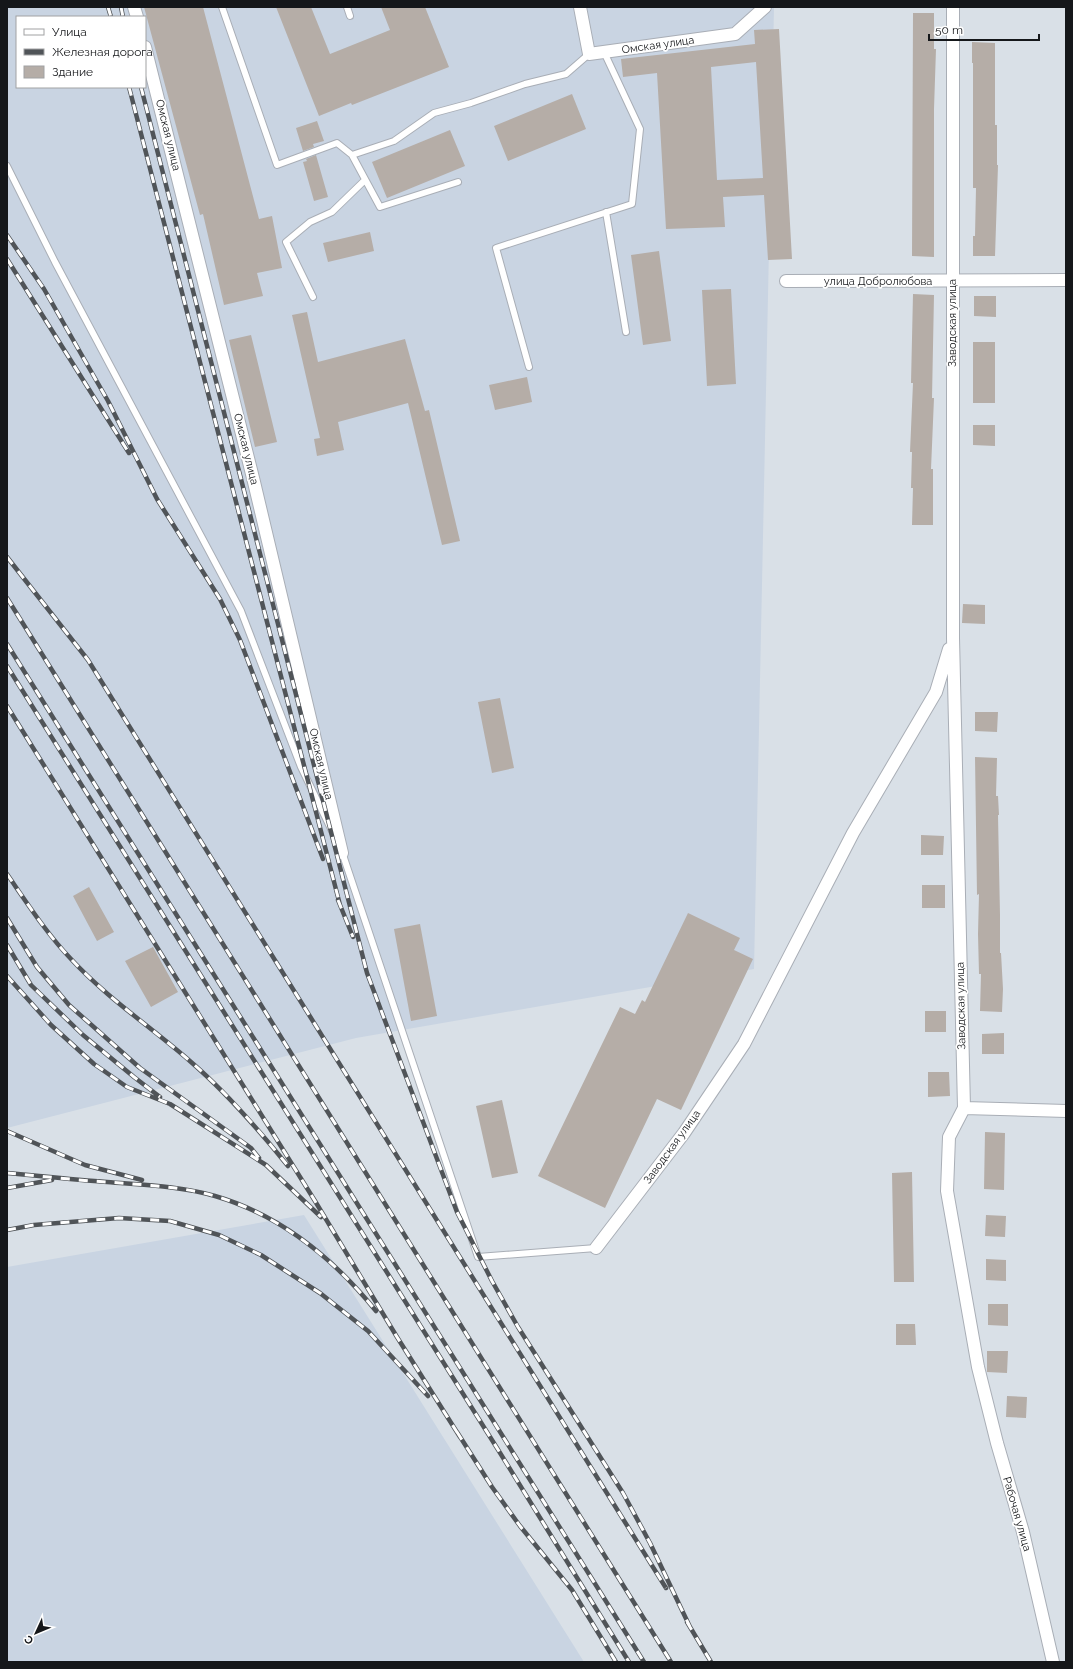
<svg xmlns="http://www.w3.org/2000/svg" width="1073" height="1669" font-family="Raleway,sans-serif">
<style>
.built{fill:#c9d4e2;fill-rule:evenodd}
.building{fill:#b5ada7;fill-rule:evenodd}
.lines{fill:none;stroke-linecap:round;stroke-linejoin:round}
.service-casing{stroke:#a9aeb6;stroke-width:8}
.minor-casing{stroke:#a9aeb6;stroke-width:14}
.service{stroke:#fff;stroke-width:6}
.minor{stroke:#fff;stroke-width:12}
.rail-casing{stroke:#505458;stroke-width:4.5}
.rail{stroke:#fff;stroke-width:3;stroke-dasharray:9;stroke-linecap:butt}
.labels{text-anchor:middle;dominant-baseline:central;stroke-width:3.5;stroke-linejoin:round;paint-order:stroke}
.street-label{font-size:11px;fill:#15171a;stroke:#fff}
</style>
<rect width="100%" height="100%" fill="#d9e0e7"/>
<path class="built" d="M7,7H774L754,969L356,1038L7,1128ZM17,17H145V87H17Z
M304,1215L584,1662H7V1267Z"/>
<path class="building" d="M144,7H203L259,219L272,216L282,268L257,273L263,296L224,305L203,214L200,215Z
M276,7H311L330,54L390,30L381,7H425L449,67L352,105L351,103L319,116Z
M913,13H934V49H936L934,109V257L912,256Z
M779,29L792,259L768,260L764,195L723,197L725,227L666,229L657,73L623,77L621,59L755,44L754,30ZM756,62L763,178L717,180L711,67Z
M972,42L995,43V125H997V165H998L995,256H973V236H975L976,188H973V63H972Z
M572,94L586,129L508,161L494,126Z
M317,121L324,141L313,144L314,147L303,151L296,128Z
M450,130L465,166L387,198L372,162Z
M316,155L328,197L314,201L303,162L307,161L306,159Z
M370,232L374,251L328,262L323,243Z
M659,251L671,341L643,345L631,255Z
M731,289L736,384L707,386L702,290Z
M913,294L934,295L932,398H934L931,469H933V525H912L913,488H911L912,452H910L913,383H911Z
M974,296H996V317L974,316Z
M307,312L318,362L405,339L425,411L429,410L460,541L442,545L408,403L338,422L344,450L317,456L314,439L320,438L292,315Z
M251,335L277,442L255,447L229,340Z
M973,342H995V403H973Z
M527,377L532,402L495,410L489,385Z
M973,425H995V446L973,445Z
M963,604L985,605V624L962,623Z
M500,698L514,768L492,773L478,702Z
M975,712H998L997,732L975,731Z
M975,757L997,758L996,796H998L999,815H998L1000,915V953H1001L1003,989L1002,1012L980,1011L981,974H979L978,934L979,894L977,895Z
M921,835L944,836L943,855H921Z
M922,885H945V908H922Z
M89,887L114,932L97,941L73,896Z
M688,913L740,938L734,950L753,959L681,1110L657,1099L605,1208L538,1176L620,1007L635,1014L642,1000L645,1002Z
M420,924L437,1016L411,1021L394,929Z
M153,947L178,992L151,1007L125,961Z
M925,1011H946V1032H925Z
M1004,1033V1054H982V1034Z
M928,1072H949L950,1096L928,1097Z
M502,1100L518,1173L492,1178L476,1106Z
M985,1132L1005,1133L1004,1190L984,1189Z
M912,1172L914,1282H894L892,1173Z
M986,1215L1006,1216L1005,1237L985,1236Z
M986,1259L1006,1260V1281L986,1280Z
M988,1304H1008V1326L988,1325Z
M896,1324H915L916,1345H896Z
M987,1351H1008L1007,1373L987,1372Z
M1007,1396L1027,1397L1026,1418L1006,1417Z"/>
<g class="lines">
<g class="service-casing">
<path id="service" d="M222,7L277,165L337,143L352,155
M347,7L350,16
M7,166L55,262L241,611L301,767L333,833
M458,182L380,207L352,155L394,141L434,113L471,103L525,84L566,74L589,54
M606,212L626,332
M313,297L286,242L310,222L332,212L365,180
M529,367L496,248L632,204L640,129L604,52
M342,852L478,1257L596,1248"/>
</g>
<g class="minor-casing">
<path id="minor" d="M134,7L137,17
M580,7L589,54L735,34L765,7
M953,7V638L964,1108L949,1137L947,1191L978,1367L997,1443L1023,1532L1053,1662
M145,47L254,482L342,853
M786,281L1066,280
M964,1108L1066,1111
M596,1248L684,1133L744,1044L853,833L936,692L949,649"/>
</g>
<use href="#service" class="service"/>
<use href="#minor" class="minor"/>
<g class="rail-casing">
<path id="rail" d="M108,7L111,17
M121,7L123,17
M129,87L340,905
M141,87L367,973L457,1212L492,1281L518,1327L623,1493L650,1543L690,1627
M7,235L44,289L108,401L157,499L220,599L240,640L323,859
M7,259L129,453
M7,557L88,660L666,1588
M7,598L671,1662
M7,644L644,1662
M7,666L497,1448L629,1662
M7,706L315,1201L397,1337L460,1437
M7,874C27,903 47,934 71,959C107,998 151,1027 191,1062C227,1093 258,1129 288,1166
M338,900L353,937
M7,918L37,967L69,1005L140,1068L251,1148L259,1158
M7,945L31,985L83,1035L134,1077L160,1097
M7,976L51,1025L94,1064L127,1087L170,1104L266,1165L321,1217
M7,1131L85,1165L142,1180
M7,1173C40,1176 74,1180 107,1182C143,1185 180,1186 215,1196C280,1215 334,1259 376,1311
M7,1188L52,1180
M7,1230L34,1225L119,1218L170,1221L219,1235L261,1255L320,1293L368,1331L428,1396
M457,1432L492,1487L520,1526L572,1590L616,1662
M687,1622L711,1662"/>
</g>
<use href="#rail" class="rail"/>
</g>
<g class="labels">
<g class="street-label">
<text transform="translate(658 45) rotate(-8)">Омская улица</text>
<text transform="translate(168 135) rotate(76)">Омская улица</text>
<text x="878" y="281">улица Добролюбова</text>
<text transform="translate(952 323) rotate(-90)">Заводская улица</text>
<text transform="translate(246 449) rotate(76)">Омская улица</text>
<text transform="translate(321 764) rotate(77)">Омская улица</text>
<text transform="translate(961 1006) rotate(-91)">Заводская улица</text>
<text transform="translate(672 1147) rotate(-54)">Заводская улица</text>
<text transform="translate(1017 1514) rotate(74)">Рабочая улица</text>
</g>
</g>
<rect width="1073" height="1669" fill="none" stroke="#15171a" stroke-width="16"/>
<rect x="16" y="16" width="130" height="72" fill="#ffffff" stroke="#a1a2a3"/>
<rect x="24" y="29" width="20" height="6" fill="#ffffff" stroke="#a1a2a3"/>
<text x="52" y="36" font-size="12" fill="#15171a">Улица</text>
<rect x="24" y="49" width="20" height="6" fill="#505458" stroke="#a1a2a3"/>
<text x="52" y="56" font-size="12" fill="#15171a">Железная дорога</text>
<rect x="24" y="66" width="20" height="12" fill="#b5ada7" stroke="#a1a2a3"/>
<text x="52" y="76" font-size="12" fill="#15171a">Здание</text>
<g transform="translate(36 1633) rotate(226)" stroke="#ffffff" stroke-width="3" paint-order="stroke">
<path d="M0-3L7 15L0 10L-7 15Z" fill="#15171a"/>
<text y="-6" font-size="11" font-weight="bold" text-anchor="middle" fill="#15171a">С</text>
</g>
<path d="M929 34v6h110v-6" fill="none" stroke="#15171a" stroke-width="2"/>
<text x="935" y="34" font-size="12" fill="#15171a" stroke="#ffffff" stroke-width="3" paint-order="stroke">50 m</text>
</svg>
